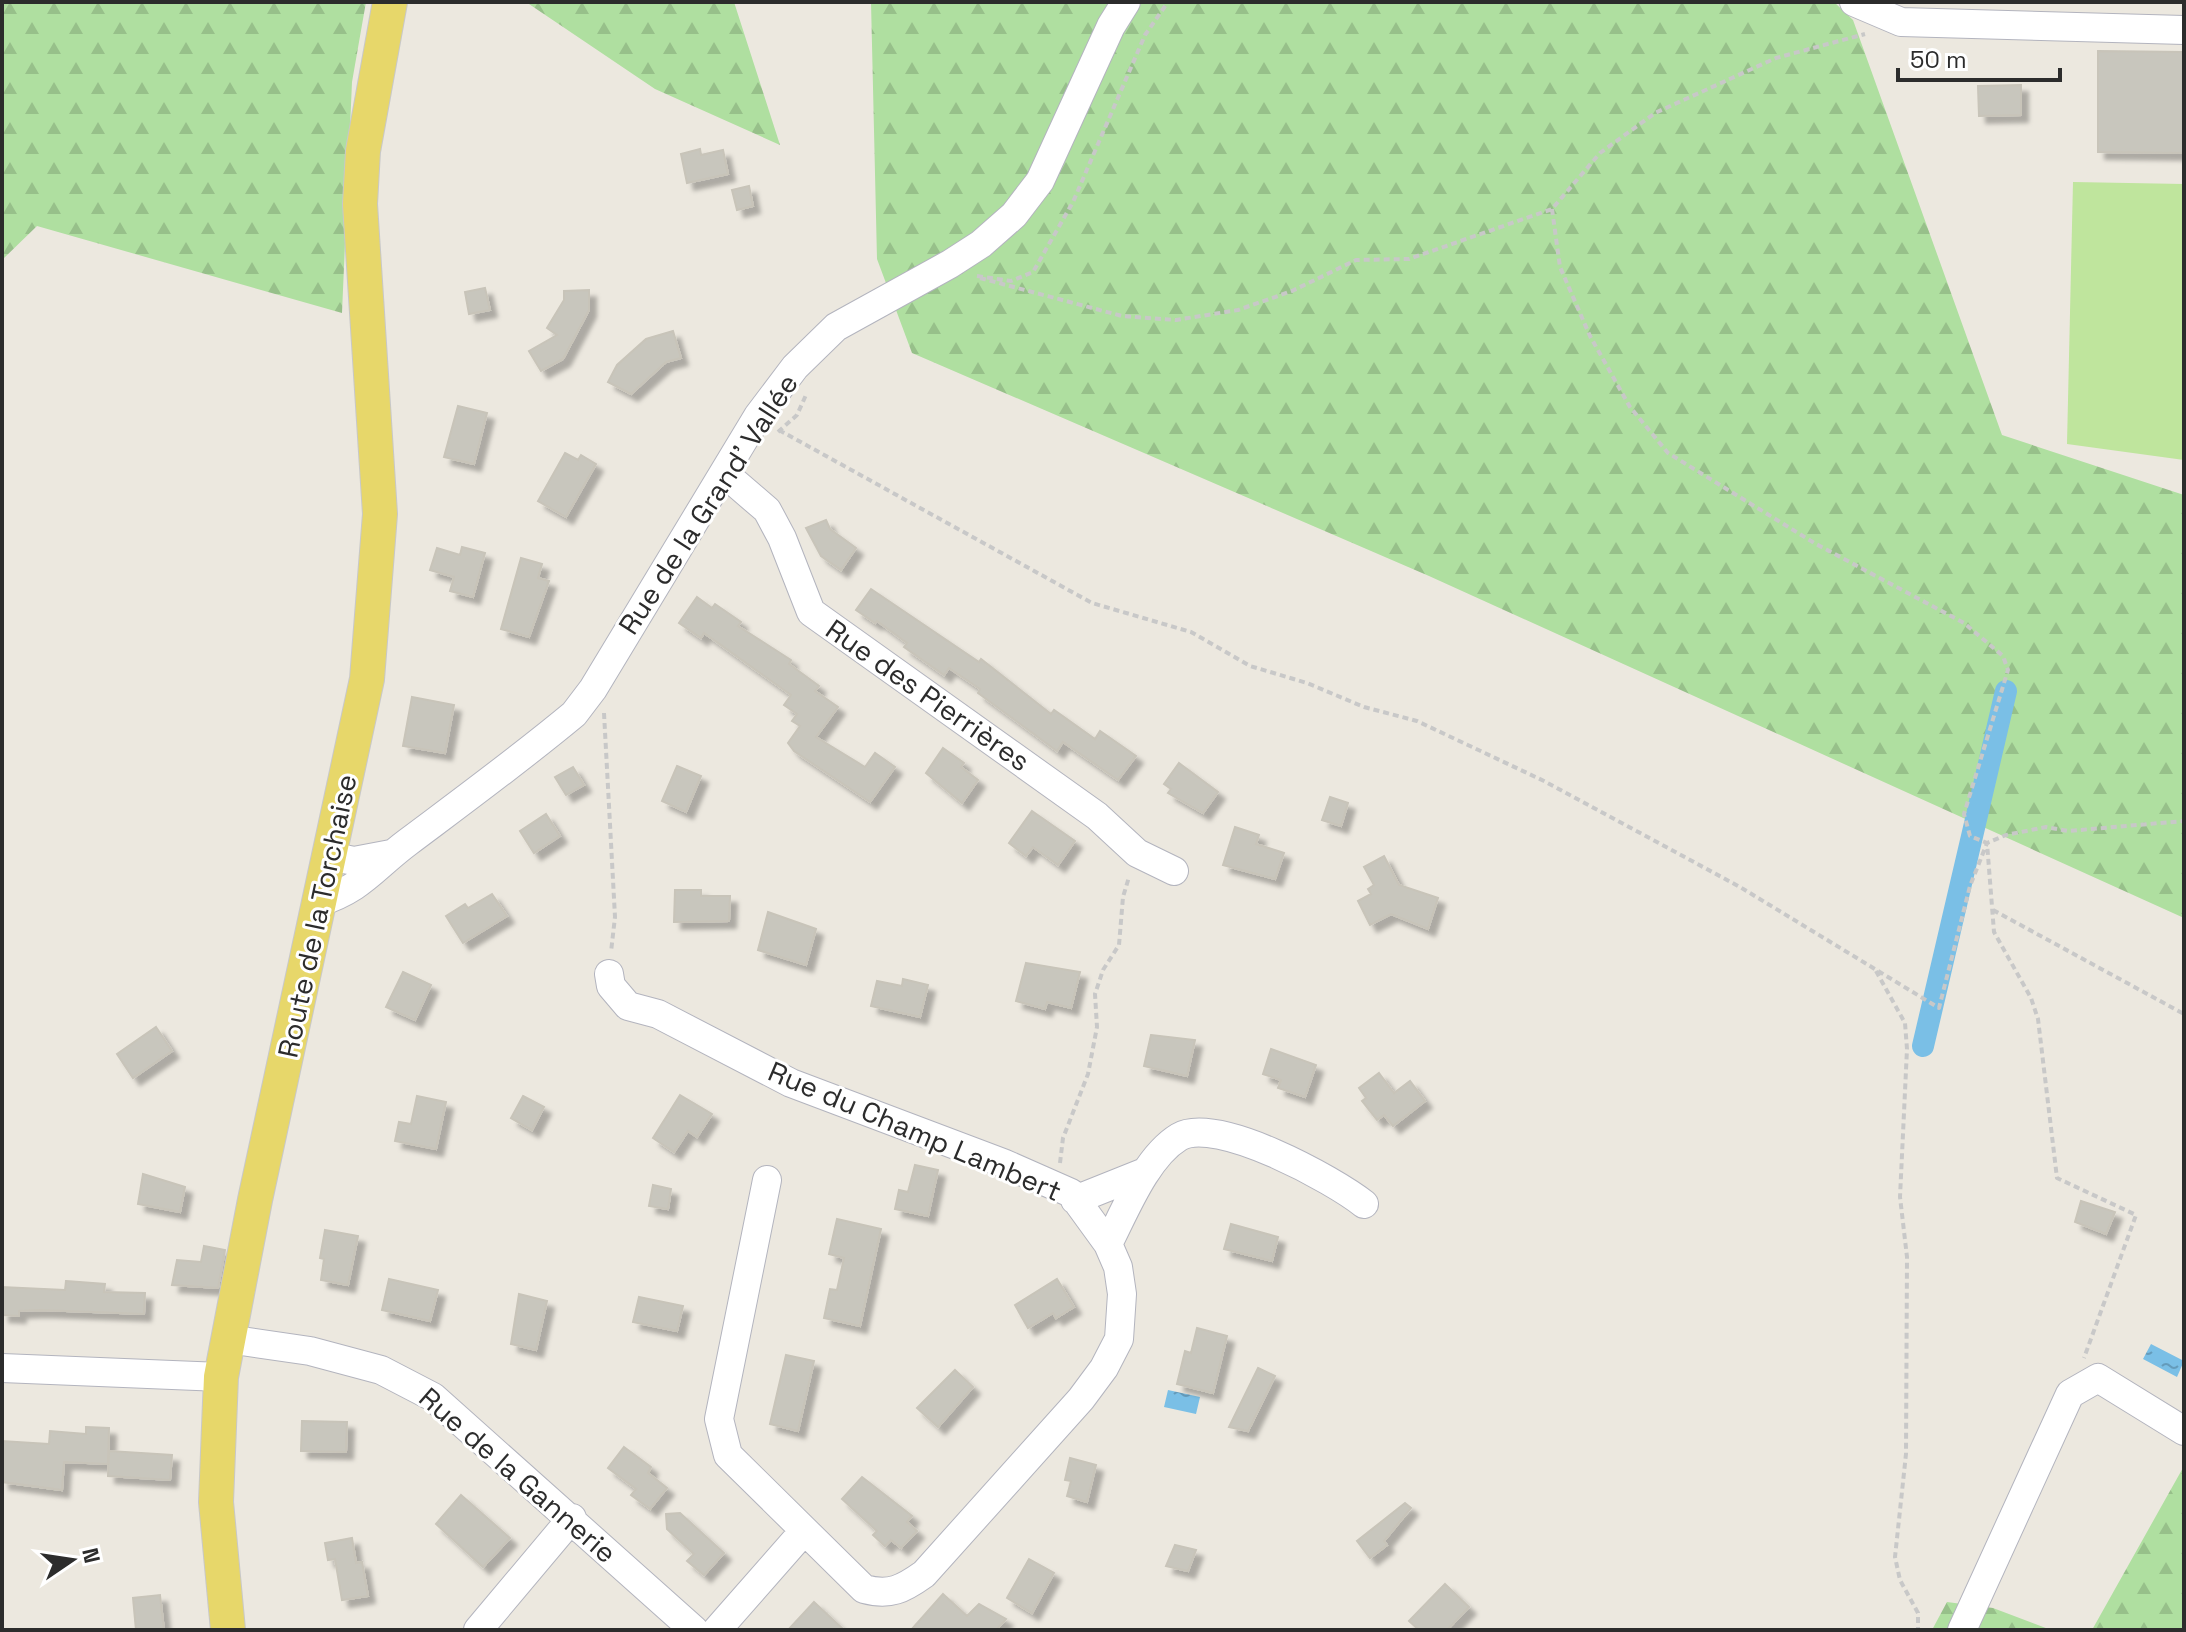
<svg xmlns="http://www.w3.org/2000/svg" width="2186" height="1632" font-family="'Space Grotesk',sans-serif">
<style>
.forest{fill:url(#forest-firs)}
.pitch{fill:#bfe59d}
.water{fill:url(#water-ripples)}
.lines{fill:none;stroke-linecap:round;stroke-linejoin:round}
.canal{stroke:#7abfe6;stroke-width:22}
.building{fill:#c8c6bd;stroke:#c8c4b9;stroke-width:2;filter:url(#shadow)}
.minor-casing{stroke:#b3b4be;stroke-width:30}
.major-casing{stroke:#c8c8c8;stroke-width:36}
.path{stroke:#c8c8c8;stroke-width:4;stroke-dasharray:6 4;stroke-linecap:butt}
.minor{stroke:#fff;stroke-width:28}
.major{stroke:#e7d76a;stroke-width:34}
.labels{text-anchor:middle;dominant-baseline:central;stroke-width:6;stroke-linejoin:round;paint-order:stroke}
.street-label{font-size:28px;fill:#2c2c2c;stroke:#fff}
</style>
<defs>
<pattern id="forest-firs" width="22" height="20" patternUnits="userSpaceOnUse" patternTransform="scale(2)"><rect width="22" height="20" fill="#afdfa0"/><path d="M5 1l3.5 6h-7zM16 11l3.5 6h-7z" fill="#97c08a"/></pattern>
<pattern id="water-ripples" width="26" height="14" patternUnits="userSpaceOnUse" patternTransform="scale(2)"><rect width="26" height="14" fill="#7abfe6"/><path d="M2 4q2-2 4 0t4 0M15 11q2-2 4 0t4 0" fill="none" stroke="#649bbb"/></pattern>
<filter id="shadow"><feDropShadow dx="7" dy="7" stdDeviation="2" flood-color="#0004"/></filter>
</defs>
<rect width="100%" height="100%" fill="#ece8df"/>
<path class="forest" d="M2,2H366L352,82L342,313L37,226L2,260Z
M526,2H734L780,145L655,89Z
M871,2H1834L1853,20L2002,435L2184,495V918L1429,576L912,353L877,259Z
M2184,1466V1630H2092Z
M1947,1602L1993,1608L2051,1630H1932Z"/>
<path class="pitch" d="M2073,182L2184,184V460L2067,444Z"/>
<path class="water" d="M2151,1344L2184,1361L2177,1377L2143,1359Z
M1168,1390L1200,1397L1196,1414L1164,1407Z"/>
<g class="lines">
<path class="canal" d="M1923,1046L2006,691"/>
</g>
<path class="building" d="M2098,51L2184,52V153L2098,152Z
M2021,85V115L1979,116L1978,86Z
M700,149L701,155L723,150L728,174L687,183L681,154Z
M749,186L753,206L737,210L732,190Z
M485,288L490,310L469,314L465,292Z
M589,290V310L563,359L541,371L529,351L557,335L547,328L564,300V291Z
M673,331L681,358L666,362L631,394L608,382L617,365L646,339Z
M458,406L487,413L474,464L444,457Z
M565,453L578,460L581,455L596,464L566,517L538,501Z
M826,520L830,529L856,548L841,570L821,556L806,528Z
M462,547L485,553L473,597L450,591L454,577L430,570L437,548L460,555Z
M521,558L542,564L538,578L549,581L529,637L501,629Z
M871,589L979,662L981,659L1051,714L1054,710L1095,739L1100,731L1136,756L1118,780L1063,742L1057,751L978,693L980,689L949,668L944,675L904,647L907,643L877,621L875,623L856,610Z
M697,597L712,608L715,604L741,622L738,626L791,660L789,664L819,686L815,691L838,707L816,737L865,767L875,753L895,767L870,802L794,751L788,743L800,726L792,721L797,714L784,705L791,695L704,633L701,638L679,623Z
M412,697L454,705L445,753L403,746Z
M943,748L964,763L961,767L978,780L962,803L926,773Z
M1179,763L1218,792L1203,813L1168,793L1171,789L1164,784Z
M677,766L701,776L686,812L662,801Z
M573,767L584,785L566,795L555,777Z
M1330,797L1348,803L1341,826L1322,820Z
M1032,811L1075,841L1058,865L1033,847L1026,856L1009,843Z
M546,814L560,836L534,853L520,831Z
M1235,827L1259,835L1256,844L1284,853L1275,879L1223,865Z
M1384,856L1399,885L1438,898L1428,929L1391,914L1370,925L1358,901L1371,894L1368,889L1374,885L1364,867Z
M675,890H701V896H730L729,921L674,922Z
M492,894L507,916L463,943L446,916L465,904L468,908Z
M768,912L816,929L806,965L758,950Z
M1026,963L1080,972L1071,1008L1047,1002L1045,1009L1016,1001Z
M403,972L431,985L415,1020L386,1007Z
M903,979L928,985L920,1017L871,1006L877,981L902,986Z
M156,1027L172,1051L133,1078L117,1054Z
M1151,1035L1195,1040L1187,1076L1144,1066Z
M1271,1049L1316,1065L1305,1097L1278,1088L1281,1080L1263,1074Z
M1379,1073L1394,1093L1410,1081L1425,1101L1393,1126L1384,1115L1377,1120L1362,1101L1366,1098L1359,1088Z
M680,1095L712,1114L697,1137L688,1131L674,1152L653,1138Z
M417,1096L446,1102L436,1149L395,1141L399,1122L411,1124Z
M523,1096L544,1107L532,1130L511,1118Z
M915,1165L938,1170L928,1216L895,1209L899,1190L908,1192Z
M143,1174L185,1187L180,1212L138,1204Z
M653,1185L671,1189L668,1209L649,1206Z
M2081,1201L2115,1212L2106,1234L2075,1222Z
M837,1219L881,1229L860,1326L824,1318L830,1289L837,1290L844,1258L829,1254Z
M1231,1224L1278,1237L1272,1261L1224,1249Z
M325,1230L358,1236L348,1285L321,1280L324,1259L320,1258Z
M204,1246L225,1250L218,1288L172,1285L177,1260L201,1262Z
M389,1279L438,1290L430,1321L382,1310Z
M1057,1279L1074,1307L1056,1318L1053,1313L1028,1328L1015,1305Z
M66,1281L105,1284L104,1292L145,1293L144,1314L39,1310L19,1311V1316L2,1315V1287L65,1290Z
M519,1294L547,1301L536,1350L511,1344Z
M639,1297L683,1306L677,1331L633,1322Z
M1197,1328L1227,1336L1213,1393L1177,1384L1185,1351L1191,1353Z
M786,1355L814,1361L798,1431L770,1424Z
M1258,1368L1275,1376L1248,1431L1229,1427Z
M955,1370L973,1387L938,1427L917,1408Z
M302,1421L347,1422L346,1452L301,1451Z
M86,1427L109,1428L108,1464L64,1462L62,1490L2,1482V1441L49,1444L50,1431L86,1434Z
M624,1447L651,1467L648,1473L667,1488L650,1509L631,1495L636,1489L608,1468Z
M109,1451L172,1455L170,1480L108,1476Z
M1070,1458L1096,1465L1087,1502L1067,1496L1071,1481L1065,1480Z
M862,1477L912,1516L907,1522L917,1531L901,1548L891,1540L885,1546L873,1535L877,1531L842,1499Z
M461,1495L510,1538L483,1567L436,1524Z
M1405,1503L1411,1508L1384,1541L1387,1545L1370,1558L1357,1541Z
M680,1513L724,1553L704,1575L687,1561L694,1554L667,1529L666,1514Z
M352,1538L356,1563L362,1562L368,1596L342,1600L335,1559L328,1560L325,1543Z
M1175,1545L1196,1550L1188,1571L1166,1566Z
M1029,1559L1054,1573L1032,1613L1007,1598Z
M1445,1584L1469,1607L1447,1630H1419L1409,1621Z
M943,1594L967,1616L979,1604L1006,1619L996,1630H911Z
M160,1595L164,1630H136L133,1598Z
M814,1602L844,1630H788Z"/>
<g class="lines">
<g class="minor-casing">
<path id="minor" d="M1854,2L1901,22L2184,30
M724,473L767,510L782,538L811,612L1097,816L1137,853L1174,871
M329,856L354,861L391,854
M317,903C362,889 373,868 408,842C464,800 520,759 574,714L593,689L758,416L795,367L836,327L950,264L981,244L1014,215L1040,181L1111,26L1126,2
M609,974L611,986L628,1006L658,1014L791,1083L1003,1163L1071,1193L1108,1244L1118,1267L1122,1294L1119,1339L1104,1368L1081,1399L924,1574C903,1589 890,1596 864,1589L728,1455L719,1419L767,1180
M1075,1200L1145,1172
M1108,1244C1125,1211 1146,1157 1179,1137C1216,1115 1334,1180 1364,1204
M228,1339L310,1351L381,1370L433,1397L694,1630
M2,1368L221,1377
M478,1630L572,1518
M717,1630L803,1532
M1962,1630L2070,1394L2098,1378L2184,1431"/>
</g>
<g class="major-casing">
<path id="major" d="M228,1630L216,1502L221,1377L255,1200L367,679L380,514L360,204L363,151L390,2"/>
</g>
<path class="path" d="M1552,209L1560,267L1590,336L1630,407L1668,453L1816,544L1964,623L2003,656L2008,670L1964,814L1970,836L1987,843L1994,932L2031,998L2038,1019L2057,1178L2136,1215L2084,1358
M977,276L1011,281L1033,272L1073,202L1145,35L1168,2
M980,278L1122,316L1176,320L1238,310L1292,291L1356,260L1409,259L1552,209L1600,153L1655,113L1776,58L1865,34
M779,430L1092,603L1191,632L1250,666L1307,683L1364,707L1417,721L1544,781L1740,887L1939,1008L1970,886L1987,843L2006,835L2046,827L2068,831L2184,821
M778,432L797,415L806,395
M604,713L615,917L611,952
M1993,910L2184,1014
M1876,971L1905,1023L1907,1049L1900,1197L1907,1257L1906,1454L1895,1557L1900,1580L1918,1613V1630
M1060,1163L1063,1138L1088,1074L1097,1027L1095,994L1103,970L1119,945L1123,897L1129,877"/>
<use href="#minor" class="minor"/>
<use href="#major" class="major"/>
</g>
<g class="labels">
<g class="street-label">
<text transform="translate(708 504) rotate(-57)">Rue de la Grand’ Vallée</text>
<text transform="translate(928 695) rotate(35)">Rue des Pierrières</text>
<text transform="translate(317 916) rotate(-78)">Route de la Torchaise</text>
<text transform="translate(915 1131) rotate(23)">Rue du Champ Lambert</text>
<text transform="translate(518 1475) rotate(41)">Rue de la Gannerie</text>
</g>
</g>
<rect width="2186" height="1632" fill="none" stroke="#2c2c2c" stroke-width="8"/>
<g transform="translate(72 1560) rotate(77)" stroke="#ffffff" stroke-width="6" paint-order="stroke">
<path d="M0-6L14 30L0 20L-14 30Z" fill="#2c2c2c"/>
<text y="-12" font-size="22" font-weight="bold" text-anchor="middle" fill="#2c2c2c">N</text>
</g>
<path d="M1898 68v12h162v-12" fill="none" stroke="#2c2c2c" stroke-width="4"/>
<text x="1910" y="68" font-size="24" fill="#2c2c2c" stroke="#ffffff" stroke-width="6" paint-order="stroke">50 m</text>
</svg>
